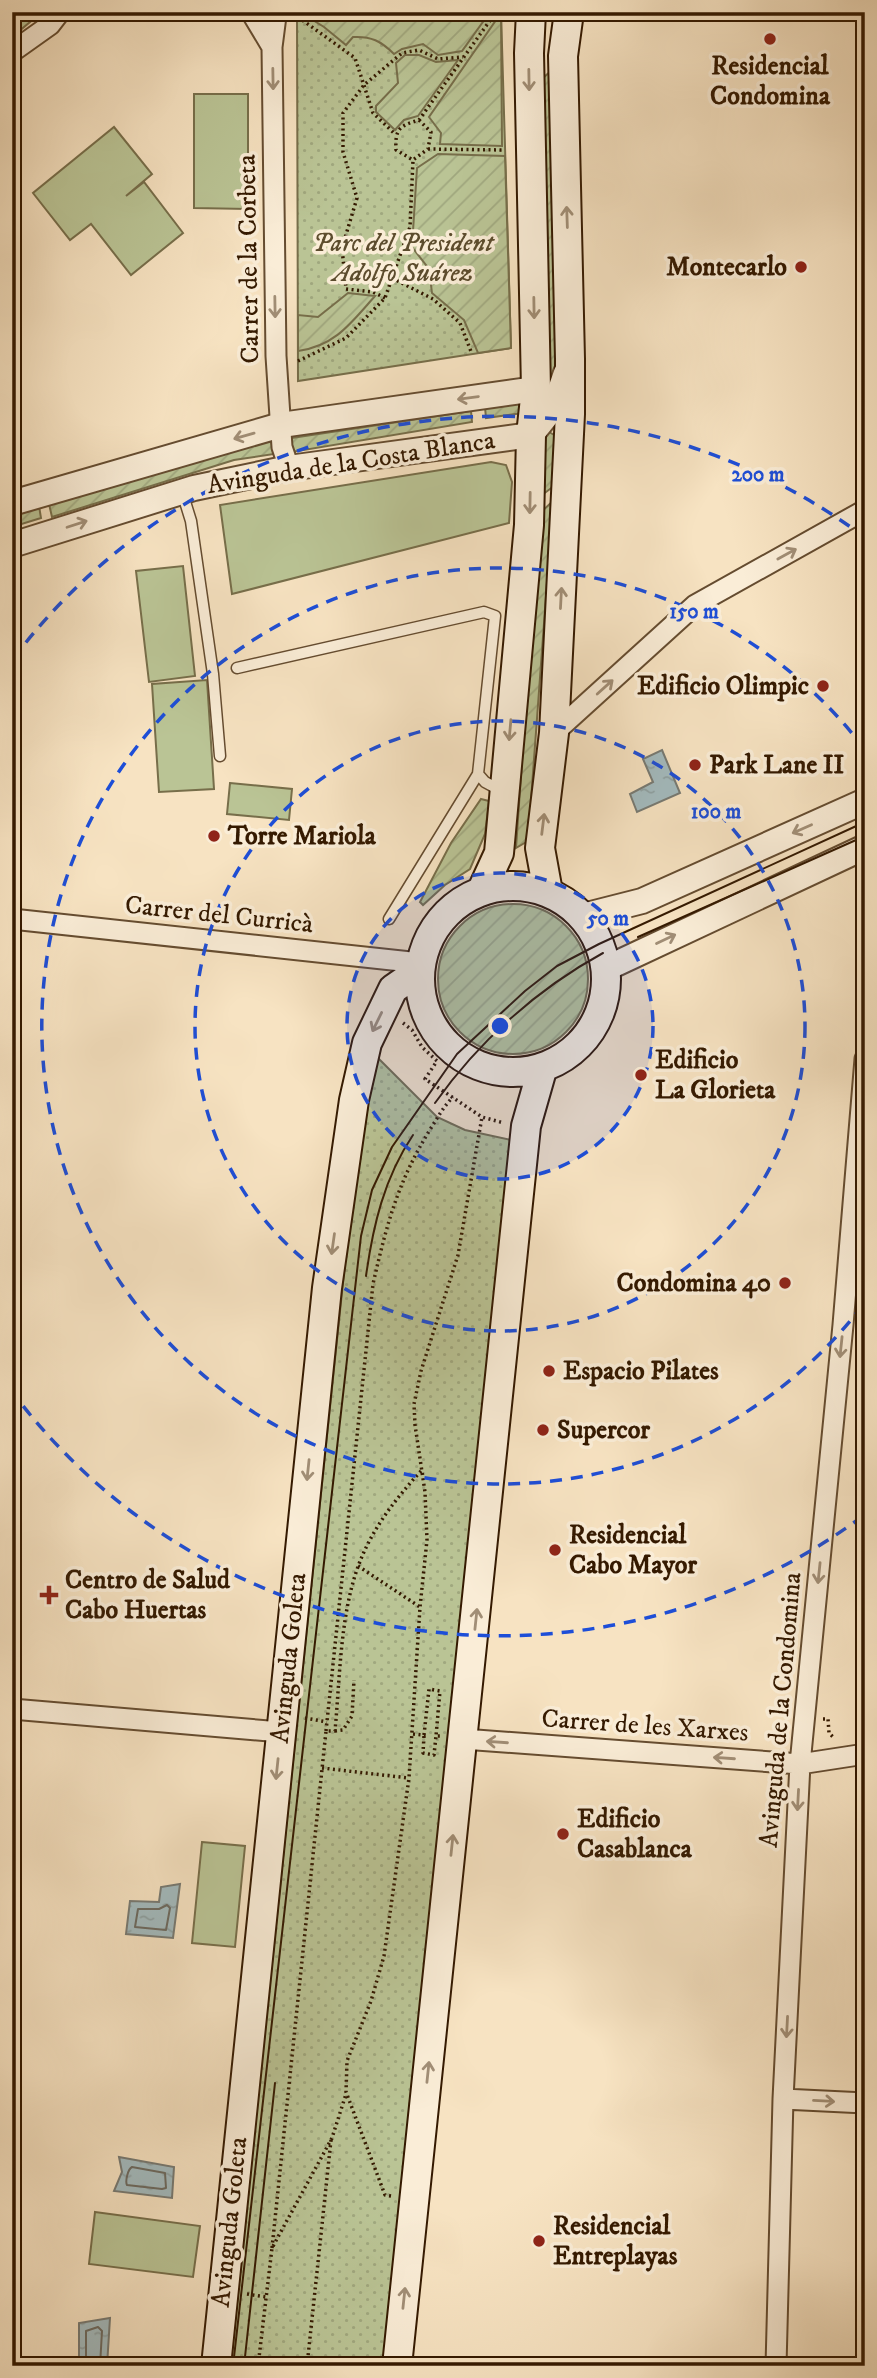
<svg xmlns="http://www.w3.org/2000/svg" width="877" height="2378" font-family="'IM FELL DW Pica',serif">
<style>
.grass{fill:#bac495;stroke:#776e4a;stroke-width:2}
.park{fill:url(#park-dots);stroke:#776e4a;stroke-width:2}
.garden{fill:url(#garden-furrows);stroke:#776e4a;stroke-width:2}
.water{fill:url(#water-ripples);stroke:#777a73;stroke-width:2}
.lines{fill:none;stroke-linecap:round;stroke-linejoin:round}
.shore{stroke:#6c6a60;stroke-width:2}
.service-casing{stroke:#654c30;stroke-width:13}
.minor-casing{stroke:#654c30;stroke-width:23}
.tertiary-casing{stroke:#654c30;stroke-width:28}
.secondary-casing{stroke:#341900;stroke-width:32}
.path{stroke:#341900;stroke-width:3.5;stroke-dasharray:2 3.5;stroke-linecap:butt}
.service{stroke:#faedd7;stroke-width:10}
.minor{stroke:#faedd7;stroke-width:19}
.tertiary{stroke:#faedd7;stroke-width:24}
.secondary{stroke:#faedd7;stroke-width:28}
.tram{stroke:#341900;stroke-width:2}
.oneway{stroke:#a18e76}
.ring{fill:none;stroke:#1d4ed8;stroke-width:3.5;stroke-dasharray:12 9}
.poi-dot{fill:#8f2418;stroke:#faedd7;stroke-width:2.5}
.labels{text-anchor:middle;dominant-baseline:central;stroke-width:7;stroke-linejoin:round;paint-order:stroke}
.poi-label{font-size:26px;font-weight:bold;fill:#341900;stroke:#faedd7;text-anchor:start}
.park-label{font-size:26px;font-style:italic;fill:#5c4c2d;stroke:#faedd7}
.street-label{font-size:26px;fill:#341900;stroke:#faedd7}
.centre{fill:#1d4ed8;stroke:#faedd7;stroke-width:3.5}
.ring-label{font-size:21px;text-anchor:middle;font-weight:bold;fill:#1d4ed8;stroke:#faedd7;stroke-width:7;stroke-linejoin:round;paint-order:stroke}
</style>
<defs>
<pattern id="park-dots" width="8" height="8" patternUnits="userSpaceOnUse" patternTransform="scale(1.75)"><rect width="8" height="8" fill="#bac495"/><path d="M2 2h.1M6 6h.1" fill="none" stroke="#a0a87f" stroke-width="1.8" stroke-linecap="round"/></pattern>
<pattern id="garden-furrows" width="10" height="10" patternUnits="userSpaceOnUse" patternTransform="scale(1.75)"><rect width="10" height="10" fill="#bac495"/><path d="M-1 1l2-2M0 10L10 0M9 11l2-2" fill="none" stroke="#a0a87f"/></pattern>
<pattern id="water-ripples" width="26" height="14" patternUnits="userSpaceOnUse" patternTransform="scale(1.75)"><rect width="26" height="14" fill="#a3bbbf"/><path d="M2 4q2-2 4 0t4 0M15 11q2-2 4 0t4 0" fill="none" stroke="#8da0a2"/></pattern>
</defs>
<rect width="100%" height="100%" fill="#f7e3c2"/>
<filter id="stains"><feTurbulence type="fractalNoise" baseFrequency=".00286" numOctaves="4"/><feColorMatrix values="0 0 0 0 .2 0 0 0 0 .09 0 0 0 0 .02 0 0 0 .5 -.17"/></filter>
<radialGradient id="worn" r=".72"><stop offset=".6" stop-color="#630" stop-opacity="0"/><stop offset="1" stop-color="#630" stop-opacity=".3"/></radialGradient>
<path class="grass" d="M194,94H248V209L194,208Z
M114,127L152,174L126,196L144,182L183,233L131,275L91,224L70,240L33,193Z
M491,462L506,465L512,482L509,523L232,594L220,505Z
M183,566L195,676L149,682L136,571Z
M207,680L214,789L159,792L152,684Z
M230,783L292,789L289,820L227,814Z
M202,1842L245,1846L235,1947L192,1943Z
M95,2212L200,2226L193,2277L89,2264Z"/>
<path class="park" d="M362,12H501L511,348L298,381L297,16Z
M378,1058L437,1117L465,1130L511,1140L388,2366H230L359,1129Z"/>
<path class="garden" d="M12,12H42L12,37Z
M362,12H490L462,51L438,55L423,44L402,49L394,54C381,41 371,36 353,37L346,45L324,27L305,15Z
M501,13L502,146L440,144L441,133L429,117Z
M405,55H419L436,62L458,60L418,116L404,120L395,130L376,112V106L398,83L396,63Z
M552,70L557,380H547L543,78Z
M438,154L505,156L511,348L478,353L464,320L432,293L429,269L412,247L417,168Z
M348,293L375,296C351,323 335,346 298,351V315L318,317Z
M525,400L523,413L486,418L485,407Z
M471,411L472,422L292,452L285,439Z
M549,432L556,436L554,486L542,495L545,435Z
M271,441L274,454L234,460L52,517L49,504L233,448Z
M553,501L528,841L516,848L539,514Z
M39,506L41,518L12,527V515Z
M481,799L489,801L485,834L470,869L445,885L423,905L420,902L451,843Z
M438 979a75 75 0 1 1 150 0a75 75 0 1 1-150 0Z"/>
<path class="water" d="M662,750L680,793L637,812L630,794L653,782L643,759Z
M180,1884L173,1938L126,1934L130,1901L159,1902L161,1887Z
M119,2157L174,2167L172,2198L114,2191L122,2172Z
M110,2318L107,2366H79V2323Z"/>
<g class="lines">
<path class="shore" d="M167,1905L170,1908L166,1930L135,1927L138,1909H159Z
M132,2167L165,2173L166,2188L162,2189L127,2185C125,2181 128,2169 132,2167Z
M86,2366V2331L98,2327L102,2331L100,2366"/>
<g class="service-casing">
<path id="service" d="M182,492L191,521L213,674L220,756
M237,668L484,612L495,616L478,774L485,782L500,790
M389,919L478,774"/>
</g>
<g class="minor-casing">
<path id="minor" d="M251,12L272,47
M279,12L276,16L272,47L276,356L282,447L289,468
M12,52L50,25L60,12
M554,733L695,605L865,510
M12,919L420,963
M12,1709L281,1732
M463,1739L800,1764L865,1754
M783,2099L865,2103
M776,2366L783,2099L800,1764L843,1325L865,1059"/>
</g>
<g class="tertiary-casing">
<path id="tertiary" d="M12,503L281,425L536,389
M12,545L194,488L289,468L531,435L555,405L566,373
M583,916L642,901L865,801
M605,969L865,847"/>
</g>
<g class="secondary-casing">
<path id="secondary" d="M420 979a93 93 0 1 1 186 0a93 93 0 1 1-186 0Z
M482,890L499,853L529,525L531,435L536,389L529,53L531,12
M548,892L540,848L554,733L570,414V359L563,56L569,12
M216,2366L327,1288L354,1100L367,1043L393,989L419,971
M397,2366L526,1126L542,1070"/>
</g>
<path class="path" d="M298,17L355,58L373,113L395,134
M419,120L431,132L428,149L413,160L396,150C395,129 399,126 419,120L496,12
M428,149L505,150
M392,278L433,299L460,323L472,354
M385,298L373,292L346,289L342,248L357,198L343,152V113L364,85L402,53L419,50L438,59L463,57
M298,361L346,338L385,298L410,227L413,160
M403,1023L412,1030L422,1047L437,1061L425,1079L482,1117L504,1123
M358,1566L420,1607
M305,1718L327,1722
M823,1719H828L829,1733L835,1739
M326,1731L373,1284C387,1223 398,1181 431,1128C438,1117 444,1106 453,1097
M335,1731L343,1730L352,1716L354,1680
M413,1734L424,1735L429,1689L440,1691L436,1736H440
M424,1736L423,1753L434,1755L436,1736
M322,1768L409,1778
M391,2196L385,2195L346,2092L347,2061L371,2001L384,1956L409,1778L420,1607L427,1540L425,1492L415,1425L414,1404L421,1371L458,1255L482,1117
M272,2248L326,1731H335C340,1678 340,1614 359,1564C372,1529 396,1498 422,1470
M247,2294L266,2297
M258,2366L272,2248L332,2138L346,2094
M307,2366L331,2140"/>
<use href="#service" class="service"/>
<use href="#minor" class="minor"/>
<use href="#tertiary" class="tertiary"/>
<use href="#secondary" class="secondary"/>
<path class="tram" d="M638,937L865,836
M435,1103C478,1042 537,989 603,953
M366,1276C373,1226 384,1178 413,1135
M233,2366L361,1236L372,1190L392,1147L457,1054L525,991L557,966L599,944L865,822
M244,2366L275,2083"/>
</g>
<defs><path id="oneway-shaft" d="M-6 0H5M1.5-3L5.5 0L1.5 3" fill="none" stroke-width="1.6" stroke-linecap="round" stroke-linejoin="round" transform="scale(1.75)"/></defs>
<g class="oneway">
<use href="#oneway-shaft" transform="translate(273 79) rotate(89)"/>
<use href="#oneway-shaft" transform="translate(529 80) rotate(89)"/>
<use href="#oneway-shaft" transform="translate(567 217) rotate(-92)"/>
<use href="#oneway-shaft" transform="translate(275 307) rotate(89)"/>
<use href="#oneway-shaft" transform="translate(534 308) rotate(89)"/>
<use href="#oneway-shaft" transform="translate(468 398) rotate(172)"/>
<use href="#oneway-shaft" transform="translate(244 436) rotate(164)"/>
<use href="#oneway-shaft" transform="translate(530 503) rotate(91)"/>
<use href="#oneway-shaft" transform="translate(77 524) rotate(-18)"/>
<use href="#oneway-shaft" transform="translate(787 554) rotate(-29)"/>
<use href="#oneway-shaft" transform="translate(561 598) rotate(-87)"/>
<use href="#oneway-shaft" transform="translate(605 687) rotate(-42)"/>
<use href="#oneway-shaft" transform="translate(510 730) rotate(95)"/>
<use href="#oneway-shaft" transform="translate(543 824) rotate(-83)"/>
<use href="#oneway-shaft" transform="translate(802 829) rotate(156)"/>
<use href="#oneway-shaft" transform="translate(666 939) rotate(-25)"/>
<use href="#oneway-shaft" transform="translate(377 1022) rotate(116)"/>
<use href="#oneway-shaft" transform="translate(333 1244) rotate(98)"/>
<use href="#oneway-shaft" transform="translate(841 1347) rotate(96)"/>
<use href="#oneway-shaft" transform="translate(308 1470) rotate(96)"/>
<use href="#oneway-shaft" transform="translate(819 1573) rotate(96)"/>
<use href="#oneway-shaft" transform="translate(476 1619) rotate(-84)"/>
<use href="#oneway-shaft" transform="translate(497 1742) rotate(-176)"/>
<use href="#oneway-shaft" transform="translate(724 1758) rotate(-176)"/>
<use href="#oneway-shaft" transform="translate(277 1769) rotate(96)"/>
<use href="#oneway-shaft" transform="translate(798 1800) rotate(93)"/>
<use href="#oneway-shaft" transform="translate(452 1845) rotate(-84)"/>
<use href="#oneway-shaft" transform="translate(787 2027) rotate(93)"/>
<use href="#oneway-shaft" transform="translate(428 2072) rotate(-84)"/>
<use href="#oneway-shaft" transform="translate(824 2101) rotate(3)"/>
<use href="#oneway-shaft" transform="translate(404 2298) rotate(-84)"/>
</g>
<circle cx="500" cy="1026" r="153" fill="#1d4ed8" fill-opacity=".12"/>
<g class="ring">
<circle cx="500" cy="1026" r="153"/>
<circle cx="500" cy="1026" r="305"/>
<path d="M863 1305A458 458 0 1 1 863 747"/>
<path d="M863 1516A610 610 0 0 1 13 1393M13 659A610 610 0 0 1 863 536"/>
</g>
<g class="poi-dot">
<circle cx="770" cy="39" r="7"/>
<circle cx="801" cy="267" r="7"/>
<circle cx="823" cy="686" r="7"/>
<circle cx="695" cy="765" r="7"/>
<circle cx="214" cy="836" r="7"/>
<circle cx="641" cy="1075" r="7"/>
<circle cx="785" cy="1283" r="7"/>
<circle cx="549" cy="1371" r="7"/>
<circle cx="543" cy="1430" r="7"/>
<circle cx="555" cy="1550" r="7"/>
<path d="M45.5 1584.5h7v7h7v7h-7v7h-7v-7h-7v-7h7z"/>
<circle cx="563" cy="1834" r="7"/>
<circle cx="539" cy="2241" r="7"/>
</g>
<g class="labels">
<g class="poi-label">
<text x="770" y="66" text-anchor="middle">Residencial<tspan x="770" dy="30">Condomina</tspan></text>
<text x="787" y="267" text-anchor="end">Montecarlo</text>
<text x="809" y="686" text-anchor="end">Edificio Olimpic</text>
<text x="709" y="765">Park Lane II</text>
<text x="228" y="836">Torre Mariola</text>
<text x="655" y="1060">Edificio<tspan x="655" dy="30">La Glorieta</tspan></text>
<text x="771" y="1283" text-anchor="end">Condomina 40</text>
<text x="563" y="1371">Espacio Pilates</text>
<text x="557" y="1430">Supercor</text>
<text x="569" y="1535">Residencial<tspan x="569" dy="30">Cabo Mayor</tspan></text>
<text x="65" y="1580">Centro de Salud<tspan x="65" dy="30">Cabo Huertas</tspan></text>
<text x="577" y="1819">Edificio<tspan x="577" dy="30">Casablanca</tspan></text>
<text x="553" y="2226">Residencial<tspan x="553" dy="30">Entreplayas</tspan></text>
</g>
<g class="park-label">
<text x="403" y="243">Parc del President<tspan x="403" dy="30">Adolfo Suárez</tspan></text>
</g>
<g class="street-label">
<text transform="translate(249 259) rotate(-91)">Carrer de la Corbeta</text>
<text transform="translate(351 463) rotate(-9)">Avinguda de la Costa Blanca</text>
<text transform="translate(219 915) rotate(6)">Carrer del Curricà</text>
<text transform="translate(289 1658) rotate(-84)">Avinguda Goleta</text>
<text transform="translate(781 1710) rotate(-85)">Avinguda de la Condomina</text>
<text transform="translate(645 1726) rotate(4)">Carrer de les Xarxes</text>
<text transform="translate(230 2222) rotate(-84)">Avinguda Goleta</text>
</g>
</g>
<circle cx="500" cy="1026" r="10" class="centre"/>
<g class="ring-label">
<text x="758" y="481">200 m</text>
<text x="694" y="618">150 m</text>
<text x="716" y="818">100 m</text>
<text x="608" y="925">50 m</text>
</g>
<rect width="877" height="2378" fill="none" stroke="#f7e3c2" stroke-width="42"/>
<rect x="14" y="14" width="849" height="2350" fill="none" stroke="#341900" stroke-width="3.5"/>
<rect x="21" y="21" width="835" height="2336" fill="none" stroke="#341900" stroke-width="2"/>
<rect width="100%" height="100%" filter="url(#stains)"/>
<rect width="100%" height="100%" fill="url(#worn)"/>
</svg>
